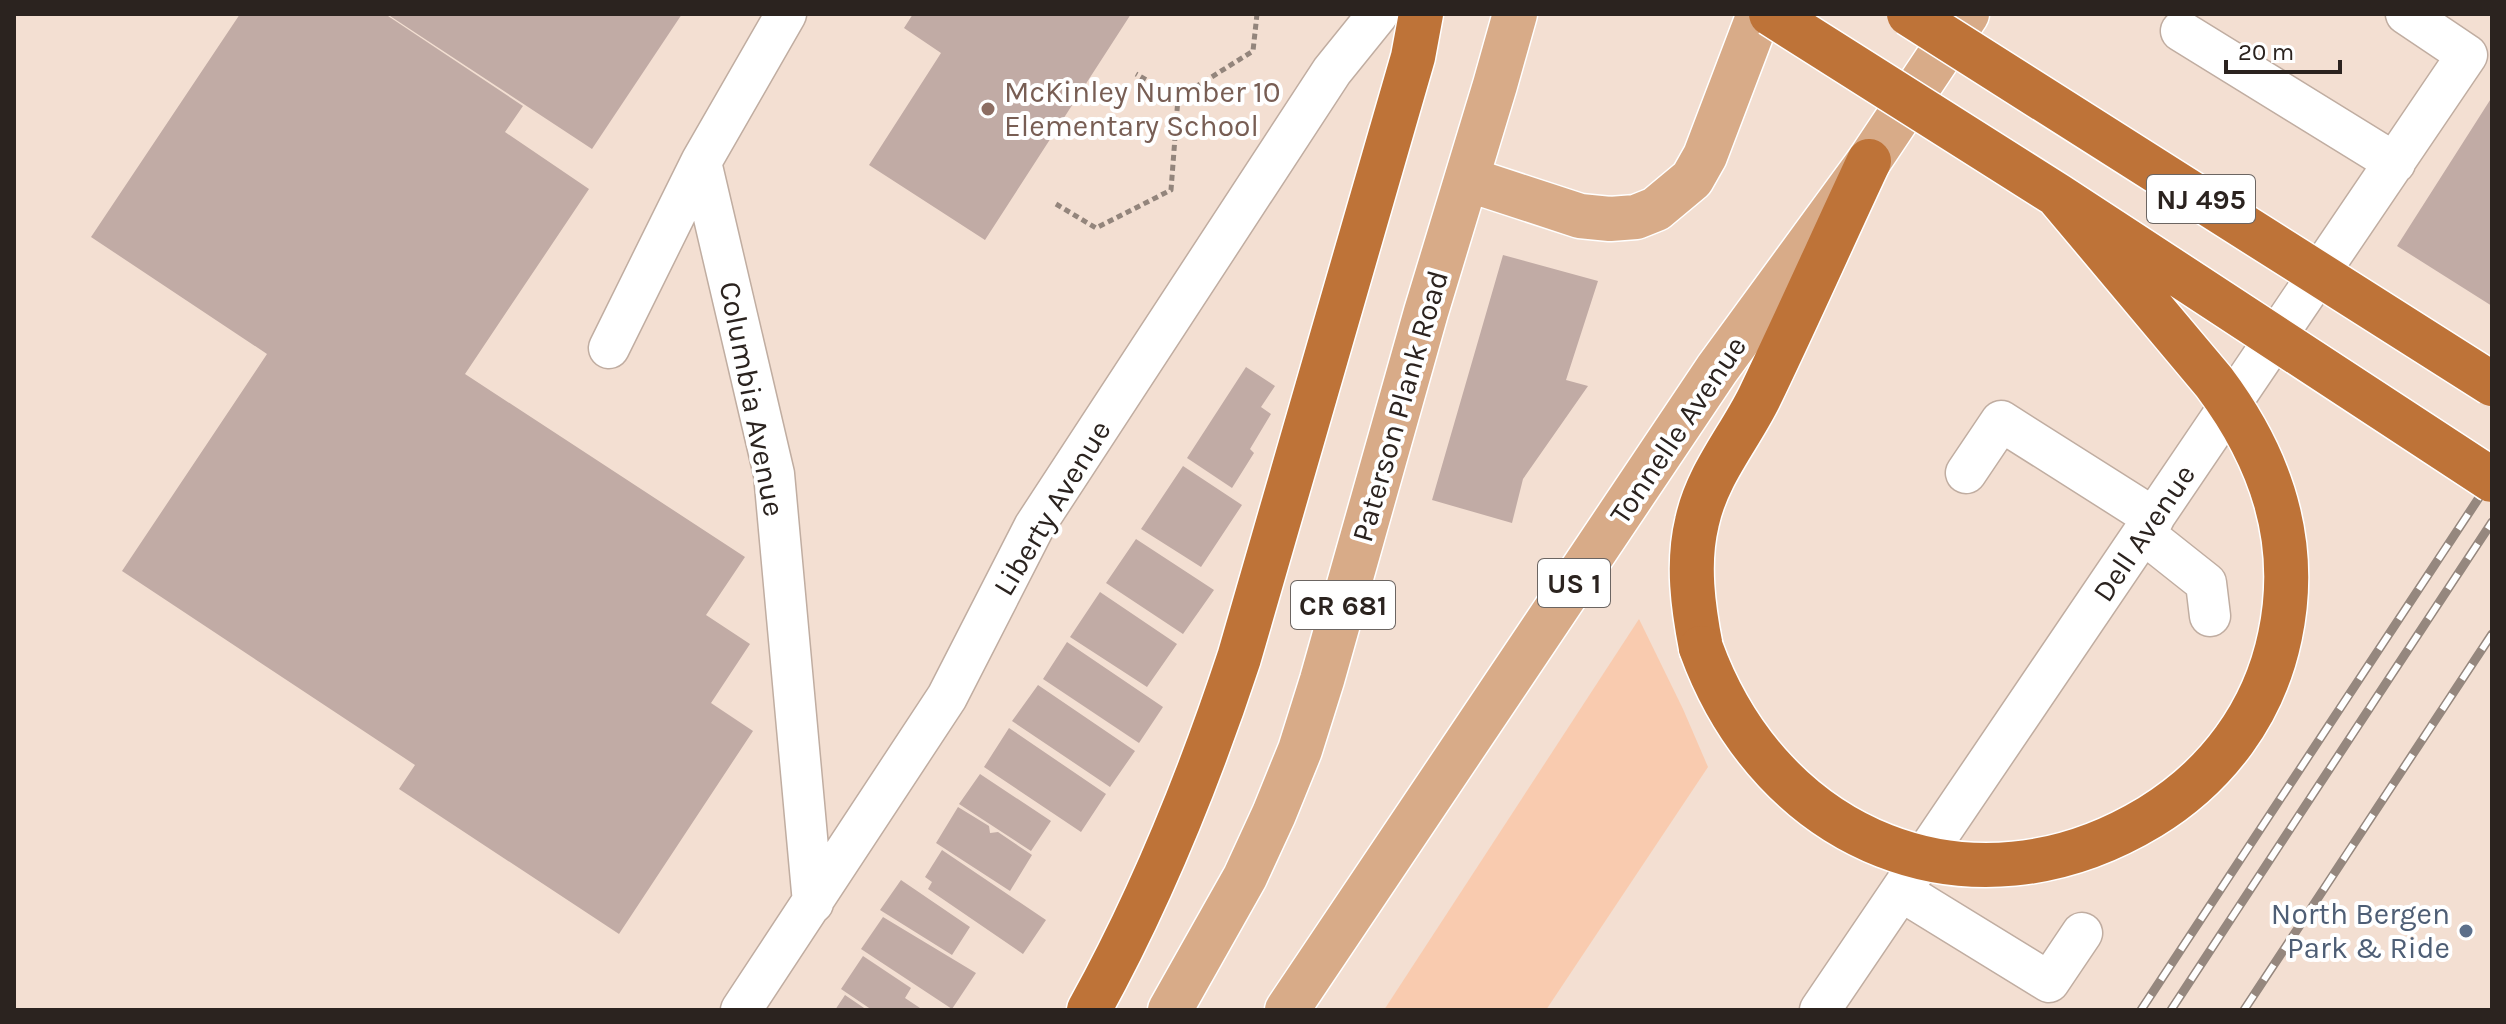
<svg xmlns="http://www.w3.org/2000/svg" width="2506" height="1024" font-family="Karla,sans-serif">
<style>
.green{fill:#f9cbaf}
.building{fill:#c1aba5}
.lines{fill:none;stroke-linecap:round;stroke-linejoin:round}
.minor-casing{stroke:#c0ada1;stroke-width:43}
.major-casing{stroke:#fff;stroke-width:47}
.highway-casing{stroke:#fff;stroke-width:47}
.path{stroke:#93857c;stroke-width:5;stroke-dasharray:6 4;stroke-linecap:butt}
.minor{stroke:#fff;stroke-width:40}
.major{stroke:#d8ab88;stroke-width:44}
.highway{stroke:#be7338;stroke-width:44}
.rail-casing{stroke:#95877e;stroke-width:9}
.rail{stroke:#fff;stroke-width:6;stroke-dasharray:18;stroke-linecap:butt}
.highway-bridge-casing{stroke:#fff;stroke-width:47;stroke-linecap:butt}
.highway-bridge{stroke:#be7338;stroke-width:44}
.education-dot{fill:#8d6e63;stroke:#fff;stroke-width:3}
.service-dot{fill:#5c6f8a;stroke:#fff;stroke-width:3}
.labels{text-anchor:middle;dominant-baseline:central;stroke-width:8;stroke-linejoin:round;paint-order:stroke}
.shield{fill:#fff;stroke:#6b6562;stroke-width:2}
.shield-label{font-size:28px;font-weight:bold;fill:#2b231f}
.education-label{font-size:30px;fill:#785e54;stroke:#fff;text-anchor:start}
.street-label{font-size:30px;fill:#2b231f;stroke:#fff}
.service-label{font-size:30px;fill:#4e5e75;stroke:#fff;text-anchor:end}
</style>
<rect width="100%" height="100%" fill="#f3dfd2"/>
<path class="green" d="M1639,619L1683,709L1708,767L1546,1010H1384Z"/>
<path class="building" d="M240,14H385L523,106L505,132L589,189L465,374L745,557L706,615L750,644L711,703L753,731L619,934L399,789L415,765L122,571L267,354L91,237Z
M387,14H682L592,149Z
M913,14H1131L985,240L869,165L941,53L904,28Z
M2492,97V306L2397,246Z
M1503,255L1598,281L1566,380L1588,386L1523,479L1512,523L1432,500Z
M1246,367L1275,386L1261,407L1271,414L1250,449L1254,453L1232,488L1187,458Z
M1183,466L1242,505L1201,567L1141,529Z
M1136,539L1214,590L1183,634L1106,583Z
M1100,592L1177,644L1147,687L1070,637Z
M1067,642L1163,707L1139,743L1043,679Z
M1038,685L1135,751L1110,787L1012,721Z
M1009,728L1106,794L1081,832L984,767Z
M980,774L1051,821L1031,851L959,804Z
M958,807L989,826L990,833L998,832L1032,855L1010,891L936,843Z
M942,850L1046,920L1023,954L928,889L932,882L925,877Z
M901,880L970,927L952,955L880,910Z
M883,917L976,973L952,1009L861,949Z
M863,956L911,988L905,998L923,1010H872L841,989Z
M845,995L867,1010H835Z"/>
<g class="lines">
<g class="minor-casing">
<path id="minor" d="M786,14L701,162L774,474L813,903
M2181,31L2395,163
M609,348L701,162
M1966,473L2001,421L2154,518
M2143,533L2206,583L2210,616
M1901,891L2049,982L2082,933
M741,1010L947,697L1034,527L1332,71L1378,14
M1820,1010L2467,55L2406,14"/>
</g>
<g class="major-casing">
<path id="major" d="M1467,179L1580,216L1610,219L1636,217L1656,209L1692,179L1705,156L1759,14
M1170,1010L1245,877L1274,814L1300,750L1322,680L1426,312L1495,85L1515,14
M1287,1010L1717,369L1869,161L1967,14"/>
</g>
<g class="highway-casing">
<path id="highway" d="M1701,648C1693,607 1687,563 1697,522C1707,475 1738,440 1759,398C1797,319 1832,240 1869,161
M1089,1010C1151,898 1199,779 1239,658L1413,57L1421,14"/>
</g>
<path class="path" d="M1178,98L1253,51L1257,14
M1056,204L1096,228L1171,190L1178,98L1136,74"/>
<use href="#minor" class="minor"/>
<use href="#major" class="major"/>
<use href="#highway" class="highway"/>
<g class="rail-casing">
<path id="rail" d="M2141,1010L2492,478
M2171,1010L2492,522
M2244,1010L2492,634"/>
</g>
<use href="#rail" class="rail"/>
<g class="highway-bridge-casing">
<path id="highway-bridge" d="M1771,14L2057,195L2492,480
M1909,14L2492,384
M1701,648C1771,841 1970,926 2150,817C2217,776 2264,713 2280,636C2300,541 2271,458 2214,382L2057,195"/>
</g>
<use href="#highway-bridge" class="highway-bridge"/>
</g>
<circle class="education-dot" cx="988" cy="109" r="8"/>
<circle class="service-dot" cx="2466" cy="931" r="8"/>
<g class="labels">
<g class="shield">
<rect x="2147" y="175" width="108" height="48" rx="6"/>
<rect x="1538" y="559" width="72" height="48" rx="6"/>
<rect x="1291" y="581" width="104" height="48" rx="6"/>
</g>
<g class="shield-label">
<text x="2201" y="199">NJ 495</text>
<text x="1574" y="583">US 1</text>
<text x="1343" y="605">CR 681</text>
</g>
<g class="education-label">
<text x="1004" y="92">McKinley Number 10<tspan x="1004" dy="34">Elementary School</tspan></text>
</g>
<g class="street-label">
<text transform="translate(752 399) rotate(79)">Columbia Avenue</text>
<text transform="translate(1400 406) rotate(-74)">Paterson Plank Road</text>
<text transform="translate(1678 430) rotate(-56)">Tonnelle Avenue</text>
<text transform="translate(1052 508) rotate(-59)">Liberty Avenue</text>
<text transform="translate(2144 533) rotate(-56)">Dell Avenue</text>
</g>
<g class="service-label">
<text x="2450" y="914">North Bergen<tspan x="2450" dy="34">Park &amp; Ride</tspan></text>
</g>
</g>
<rect width="2506" height="1024" fill="none" stroke="#2b231f" stroke-width="32"/>
<path d="M2226 60v12h114v-12" fill="none" stroke="#2b231f" stroke-width="4"/>
<text x="2238" y="60" font-size="24" fill="#2b231f" stroke="#ffffff" stroke-width="6" paint-order="stroke">20 m</text>
</svg>
